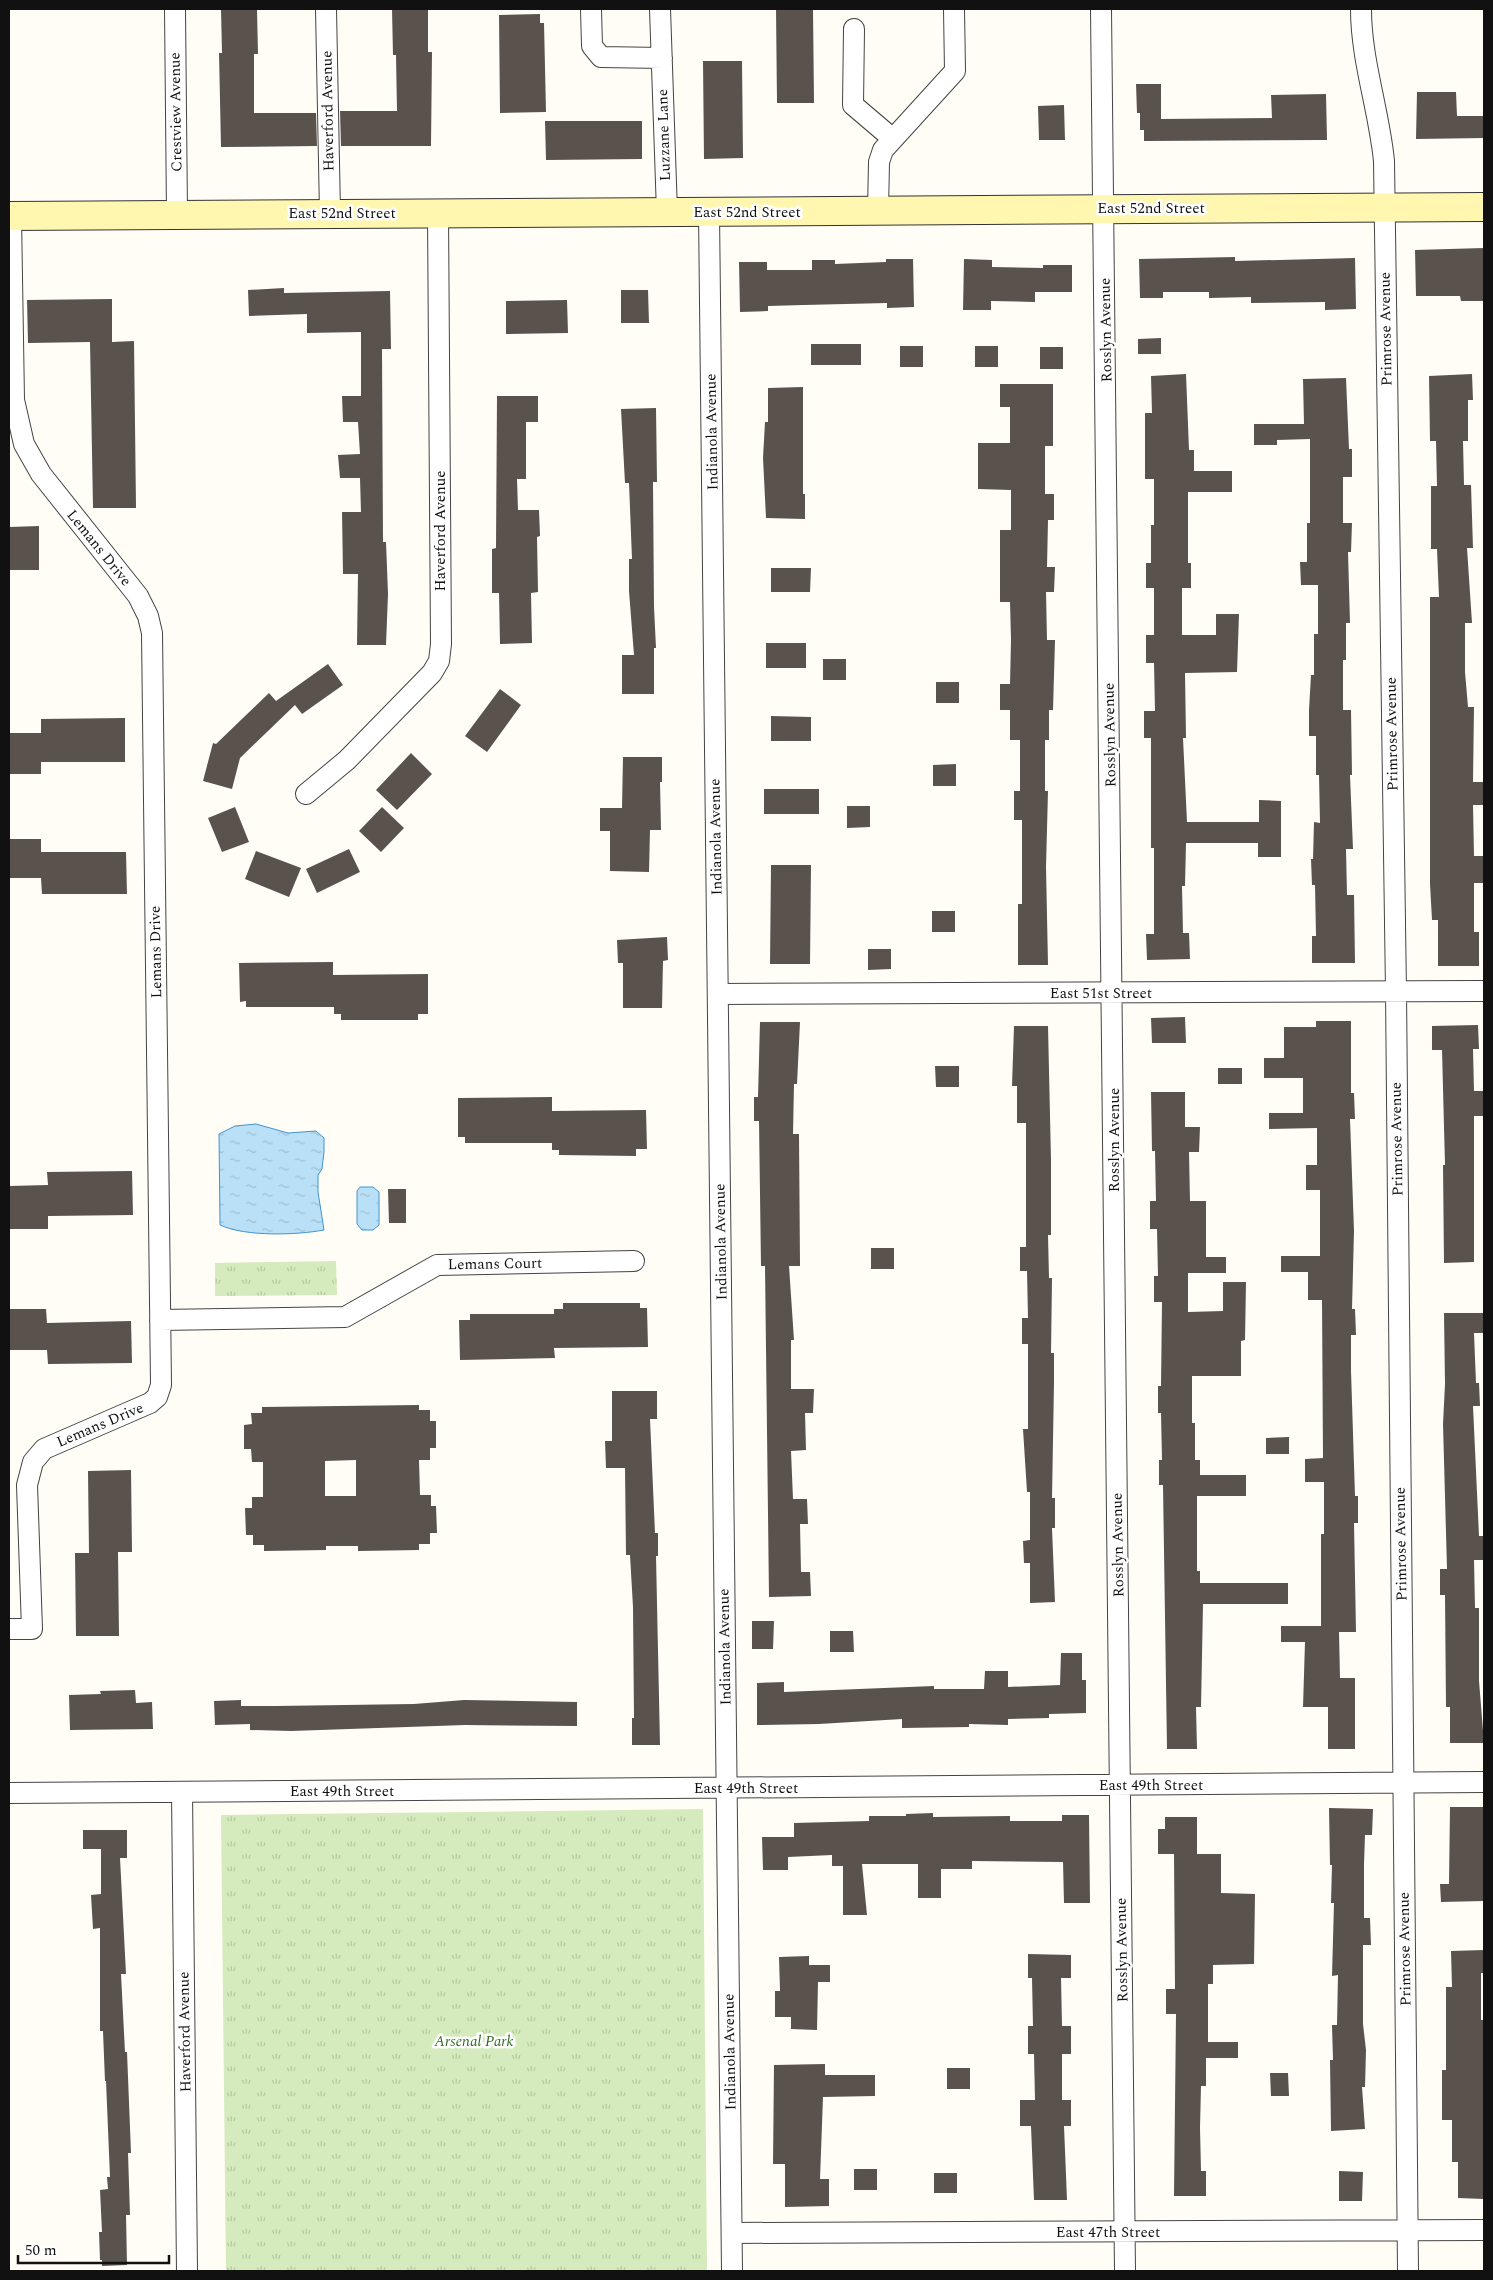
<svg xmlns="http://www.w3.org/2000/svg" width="1493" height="2280" font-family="Spectral,serif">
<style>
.park{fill:url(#park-tufts)}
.water{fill:url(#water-ripples);stroke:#3f96cf}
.building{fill:#5a524d;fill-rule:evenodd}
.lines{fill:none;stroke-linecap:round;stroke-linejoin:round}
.street-casing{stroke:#444;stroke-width:22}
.secondary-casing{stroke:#333;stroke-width:30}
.street{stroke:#fff;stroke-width:20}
.secondary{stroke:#fff6b0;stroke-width:28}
.labels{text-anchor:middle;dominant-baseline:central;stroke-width:5;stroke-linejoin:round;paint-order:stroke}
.street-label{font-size:15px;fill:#111;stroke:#fff}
.park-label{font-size:15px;font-style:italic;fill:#2f6b1f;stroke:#fff}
</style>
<defs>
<pattern id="park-tufts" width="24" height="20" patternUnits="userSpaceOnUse" patternTransform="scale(1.25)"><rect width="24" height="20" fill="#d5ebbd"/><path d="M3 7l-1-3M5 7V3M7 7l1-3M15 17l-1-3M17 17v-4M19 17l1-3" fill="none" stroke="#b6c8a1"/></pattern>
<pattern id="water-ripples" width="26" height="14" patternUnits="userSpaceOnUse" patternTransform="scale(1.25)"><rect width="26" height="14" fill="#b9e0f7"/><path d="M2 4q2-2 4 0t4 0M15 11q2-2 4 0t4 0" fill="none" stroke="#9ebfd3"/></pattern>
</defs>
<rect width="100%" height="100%" fill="#fffdf5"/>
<path class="park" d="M336,1261L337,1295L215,1296V1263Z
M703,1809L707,2271H226L221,1815Z"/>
<path class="water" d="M256,1124L288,1133L316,1131L324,1138V1152L322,1169L318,1175V1192L324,1230C297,1235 246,1237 220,1225L219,1134L235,1126Z
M360,1187H373L379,1192V1225L373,1230H362L357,1224V1191Z"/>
<path class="building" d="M221,9H257L258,54H254V113H316L317,146L221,147L219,53H222Z
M392,9H428V52H432L431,146H341L340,111H397L396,55H393Z
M776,9H813L814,103H777Z
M540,14V23H544L546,112L500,113L499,15Z
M703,61H742L743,158L704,159Z
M1136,84H1161V119L1272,118L1271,95L1326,94L1327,140L1144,141V130H1140V113H1137Z
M1417,92H1456L1457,116H1484V138L1416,139Z
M1064,105L1065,140H1039L1038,106Z
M545,121H642V159L546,160Z
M1484,248V301H1461L1460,296H1416L1415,250Z
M1235,257V261L1355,258L1356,309L1325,310V302L1251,303V297L1209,298V292H1163V298H1140L1139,259Z
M886,259H913L914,307L887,308V303L804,305L768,306V311L740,312L739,262H767V270H812V260H835V264L886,262Z
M964,259L992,260V267L1043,268V265H1072V292H1035V302L991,301V310H963Z
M284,288V293L390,291L391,349H382L383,542H386L388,594L386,645H357L358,574H343L342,512H361L360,478H340L338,455L360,454L358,422H343L342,396H361V332L307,333V314L249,316L248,290Z
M621,290H648L649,323H621Z
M112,299V342L134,341L136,508H93L90,342L28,343L27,300Z
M567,300L568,333L506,334V301Z
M1161,338V354H1138V339Z
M811,344H861V365H811Z
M900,346H923V367H900Z
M975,346H998V367H975Z
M1040,347H1063V369H1040Z
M1186,374L1189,450H1194V471H1232V492H1188V563H1191V588H1182V635H1216V614H1239L1237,672L1185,673L1186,738H1183L1187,822H1259V800L1281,801V857H1258V843H1186L1185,886H1182L1183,933H1189L1190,959L1147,960L1146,934H1154V848H1151V738H1144V711H1155L1154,663H1146V635H1154V588H1146V563H1151V525H1154V479H1145V413H1152L1151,376Z
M1472,374L1473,400H1468V441H1463L1464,485H1471L1473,548H1467L1472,623H1465V672L1468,707H1474L1473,782H1484V805H1473L1474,856H1484V883H1474V932H1479V966H1438V920H1432L1430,884V597H1439L1437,549H1431V486H1437L1436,441H1430L1429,376Z
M1346,378L1349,449H1352V477H1343V523H1352L1351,552H1348L1350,623H1346V660H1343V710H1351L1352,775H1350L1353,849H1346L1347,895H1354L1355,963H1312V936H1316L1315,885H1312L1311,859H1313L1314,822L1320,823L1319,775H1316V736H1309V710L1311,675H1314V634H1318V585H1301L1300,562H1307V523H1310V439L1277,440V445H1254V424H1304L1303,379Z
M1000,384H1053V446H1045V494H1054V520H1048L1047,567H1055L1054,592H1046L1047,640H1055L1053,710H1049V740H1045V791H1048L1046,867L1048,965H1018V904H1022V820H1014V791H1020V740H1010V710H1000V684H1010L1011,640L1010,602H1000V530H1011V490L978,489V443H1010V407H1000Z
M803,387V494H805V519L766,518L763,458L765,422H768V388Z
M497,396H538V422H526V479H517L518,510H539L540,536L537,537L538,592L531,593L532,643L500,644L499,593H492V549L496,548Z
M656,408L657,482H653L654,607L656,648H654V694H622V655H634L629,591V559H632L629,483H625L621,409Z
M39,526V570H9V527Z
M771,568H811L810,592H771Z
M766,643H806V668H766Z
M823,659H846V680H823Z
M328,664L343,685L302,714L295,705L240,758L232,789L203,781L213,743L216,744L269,693L276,701Z
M936,682H959V703H936Z
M500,689L521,705L487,752L465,736Z
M771,716L811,717V741H771Z
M125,718V762H41V774H9V733H41V719Z
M411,753L432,774L397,810L376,790Z
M623,757H662V782H660L661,830H650L649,872L610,871V831H600V808H622Z
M956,764V786H933V765Z
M764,789H819V814H764Z
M847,806H870V827L847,828Z
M235,807L249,842L222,852L208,818Z
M382,807L404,828L381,852L359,831Z
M9,839H41V852H126L127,894H42L41,878H9Z
M349,849L360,872L317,893L306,869Z
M256,851L301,868L289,897L245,879Z
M771,865H811L810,964H770Z
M932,911H955V932H932Z
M667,937L668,960L663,961L662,1008H623V963H618L617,940Z
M868,949H891V969L868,970Z
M333,962V975L428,974V1014H418V1020H341V1014H334V1007H246V1001L240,1002L239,963Z
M1185,1017L1186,1043H1152L1151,1018Z
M1316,1021H1351V1093H1354L1355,1119H1350L1354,1231L1352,1309H1355L1356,1335H1351V1371L1355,1496H1358V1523H1354L1356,1632H1339L1340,1678H1355V1749H1328V1707H1303L1305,1642H1281V1626H1321V1534H1324V1482H1305V1459L1323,1458L1322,1300H1308V1272H1281V1256H1320V1190H1306V1165H1317V1128L1269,1129V1113H1303V1078H1264V1058H1284V1027H1316Z
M760,1022H800L797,1084H794L793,1134H799L800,1266H789L794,1340H791V1389H814L813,1413H805L806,1450L791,1451L793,1499H807L808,1524H800L801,1572H810L811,1596L769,1597L765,1266H761L759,1121H754V1097H758Z
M1478,1025L1479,1049H1473L1474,1091H1484V1116H1474V1262L1444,1263L1443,1165H1445L1442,1050H1432V1026Z
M1014,1026H1048L1051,1161V1235H1048L1049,1278H1052L1051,1353H1054V1382L1052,1498H1055V1528H1052L1055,1602L1030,1603V1563H1024L1023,1541L1030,1540V1492H1027L1023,1429H1028V1344H1022V1318H1028L1027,1271H1020V1247H1026V1123H1017V1086H1012Z
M935,1066H959V1087H936Z
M1218,1068H1242V1084H1218Z
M1151,1092H1185V1127H1200L1199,1152H1189L1190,1201H1206V1257H1226V1273H1188V1312L1223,1311V1282H1246L1245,1340L1241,1341V1376H1192V1423H1195V1460H1200V1475H1246V1496H1197V1571H1200V1583H1288V1604H1203L1201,1707H1196L1197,1749H1167L1163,1485H1159V1460H1162L1161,1413H1158V1386H1161L1162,1302H1154V1276H1158L1157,1229H1150V1201H1156L1155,1151H1152Z
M552,1097V1111L646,1110L647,1149H636V1156L559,1155V1150H552V1143H465V1137H458V1098Z
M132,1171L133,1215L48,1216V1229H9V1186L48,1185L47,1172Z
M388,1189H406V1223H389Z
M871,1248H894V1269H871Z
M563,1303H640V1308H647L648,1347L554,1348L555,1358L460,1360L459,1320H470V1314H554V1309H563Z
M9,1309H46L47,1323L131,1321L132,1363L48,1364L47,1350H9Z
M1444,1313H1484V1333H1474L1476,1383H1479L1480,1406H1473L1479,1536H1483L1484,1560H1474L1475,1608H1479V1681L1484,1743H1450V1707H1446L1445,1595H1440V1569H1447L1443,1424L1445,1384Z
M612,1391H657V1419H650L655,1533H658V1556H656L660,1745H632V1718H634L633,1607L630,1555H626L625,1468H606L605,1441H612Z
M419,1405V1410H430V1421H436V1448H430V1460H419L420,1495H431V1506H436L437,1533H430V1544H419V1550L358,1551V1546H326V1550L264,1551V1545H253V1535H246L245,1508H252V1497H263V1462H252L251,1449H244V1425L252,1424L251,1413H262V1407ZM356,1460V1496H325V1461Z
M1289,1437V1454H1266V1438Z
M131,1470L132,1552H118L119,1636H76L75,1553H89L88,1471Z
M752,1621H774L773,1649H752Z
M830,1631H853L854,1652H830Z
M1061,1653H1082V1680H1086V1713L1049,1714V1718L1008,1719V1725L969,1724V1727L902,1728V1719L819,1724L757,1725V1683L784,1682V1692L934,1686V1689H984L985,1671H1008V1687L1060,1685Z
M135,1690L136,1703L152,1702L153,1729L70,1730L69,1695L101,1694L100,1691Z
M241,1700V1706H276L414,1704L464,1700L577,1702V1726L465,1725L291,1731L250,1730V1724L215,1725L214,1701Z
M1450,1807H1484V1901L1441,1902L1440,1884H1449Z
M1329,1808L1373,1809L1372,1835H1365L1364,1864V1918H1370L1371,1945H1363V2024L1366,2050L1365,2087H1362L1365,2129L1331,2131L1330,2060H1333L1332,2025H1337L1338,1975L1332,1976L1334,1903H1331L1332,1865H1330Z
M933,1813V1817L1010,1816V1821H1062V1815H1089L1090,1903H1064L1063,1862L972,1861V1869H941V1898H918V1864H862L867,1915H843V1866H832V1855L788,1857V1870H763L762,1837H794V1823L869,1821V1816H906V1814Z
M1165,1817H1197V1854H1221V1893L1255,1894L1254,1964L1213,1965V1984H1208V2042H1238V2058H1206V2086H1201L1200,2128L1201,2171H1206V2196H1174L1176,2014H1166V1989H1175L1174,1854H1158V1829H1165Z
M83,1830H127V1858H120L126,1974H121L125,2052H127L131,2153H128L130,2215H126L127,2265L102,2266V2260H100L99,2232H102L100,2190L108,2189L107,2177H110L106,2081H105L103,2031H100V1928L93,1929L91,1895L101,1894V1849H83Z
M1484,1950V1973H1481V2020H1484V2199L1458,2198V2162H1452V2120H1442V2070H1446V1987H1452L1451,1951Z
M1028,1954L1071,1955V1978H1061L1062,2026H1071V2054H1062V2100H1071V2126H1064L1067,2200H1034L1031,2126H1020V2100H1035L1034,2054H1028V2026H1033L1032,1978H1028Z
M809,1956V1965H830V1982H818L817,2030L791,2029V2017H775V1991H780L779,1957Z
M825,2064V2075H875V2096L823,2097L820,2179H829V2206L785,2207V2164H773L774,2065Z
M947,2068H970V2089H947Z
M1270,2073H1288L1289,2096H1271Z
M854,2169H877V2190H854Z
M1339,2171L1363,2172L1362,2201H1339Z
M934,2173H957V2193H934Z"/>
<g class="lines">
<g class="street-casing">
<path id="street" d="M175,9L177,215
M326,9L330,213
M591,9L592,46L601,57L662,58
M660,9L667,212
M1101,9L1125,2271
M1361,9C1361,60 1379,110 1384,161L1396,991L1408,2271
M854,29L853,105L893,139
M878,211L879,162L883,150L955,71L954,9
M709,212L732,2271
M306,794L347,760L432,673L439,661L441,644L438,213
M718,994L1484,991
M160,1320L345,1317L437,1265L634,1261
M9,1629H32L27,1485L33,1462L44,1449L150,1403L157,1397L161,1385L152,633L148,616L138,596L41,474L24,444L14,400L11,216
M182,1792L187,2271
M9,1793L1484,1782
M732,2233L1484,2230"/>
</g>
<g class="secondary-casing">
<path id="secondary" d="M9,216L1484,207"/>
</g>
<use href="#street" class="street"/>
<use href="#secondary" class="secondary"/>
</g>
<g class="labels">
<g class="street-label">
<text transform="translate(328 111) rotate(-91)">Haverford Avenue</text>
<text transform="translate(176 112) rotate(-91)">Crestview Avenue</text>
<text transform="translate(664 135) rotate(-92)">Luzzane Lane</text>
<text x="1151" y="208">East 52nd Street</text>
<text x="747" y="212">East 52nd Street</text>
<text x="342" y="213">East 52nd Street</text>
<text transform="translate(1386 329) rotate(-91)">Primrose Avenue</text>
<text transform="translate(1106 330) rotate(-91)">Rosslyn Avenue</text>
<text transform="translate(712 432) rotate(-91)">Indianola Avenue</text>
<text transform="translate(440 531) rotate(-90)">Haverford Avenue</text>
<text transform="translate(99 548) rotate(51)">Lemans Drive</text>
<text transform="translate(1392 734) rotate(-91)">Primrose Avenue</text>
<text transform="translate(1110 735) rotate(-91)">Rosslyn Avenue</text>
<text transform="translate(716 837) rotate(-91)">Indianola Avenue</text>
<text transform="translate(156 952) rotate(-91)">Lemans Drive</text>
<text x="1101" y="993">East 51st Street</text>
<text transform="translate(1397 1139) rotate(-91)">Primrose Avenue</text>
<text transform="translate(1114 1140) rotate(-90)">Rosslyn Avenue</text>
<text transform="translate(721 1242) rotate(-91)">Indianola Avenue</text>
<text transform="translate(495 1264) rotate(-1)">Lemans Court</text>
<text transform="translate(100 1425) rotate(-23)">Lemans Drive</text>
<text transform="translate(1401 1544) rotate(-91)">Primrose Avenue</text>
<text transform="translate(1118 1545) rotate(-91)">Rosslyn Avenue</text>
<text transform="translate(725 1647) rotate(-91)">Indianola Avenue</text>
<text x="1151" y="1785">East 49th Street</text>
<text x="746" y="1788">East 49th Street</text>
<text x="342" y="1791">East 49th Street</text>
<text transform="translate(1405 1949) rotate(-91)">Primrose Avenue</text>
<text transform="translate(1122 1950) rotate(-91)">Rosslyn Avenue</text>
<text transform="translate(185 2032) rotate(-91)">Haverford Avenue</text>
<text transform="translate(730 2052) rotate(-91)">Indianola Avenue</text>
<text x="1108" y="2232">East 47th Street</text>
</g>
<g class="park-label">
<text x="474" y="2041">Arsenal Park</text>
</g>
</g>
<rect width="1493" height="2280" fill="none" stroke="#111111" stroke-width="20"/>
<path d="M18 2255v8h151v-8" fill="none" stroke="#111111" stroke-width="2.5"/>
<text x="25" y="2255" font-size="15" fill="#111111" stroke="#ffffff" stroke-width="4" paint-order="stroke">50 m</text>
</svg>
